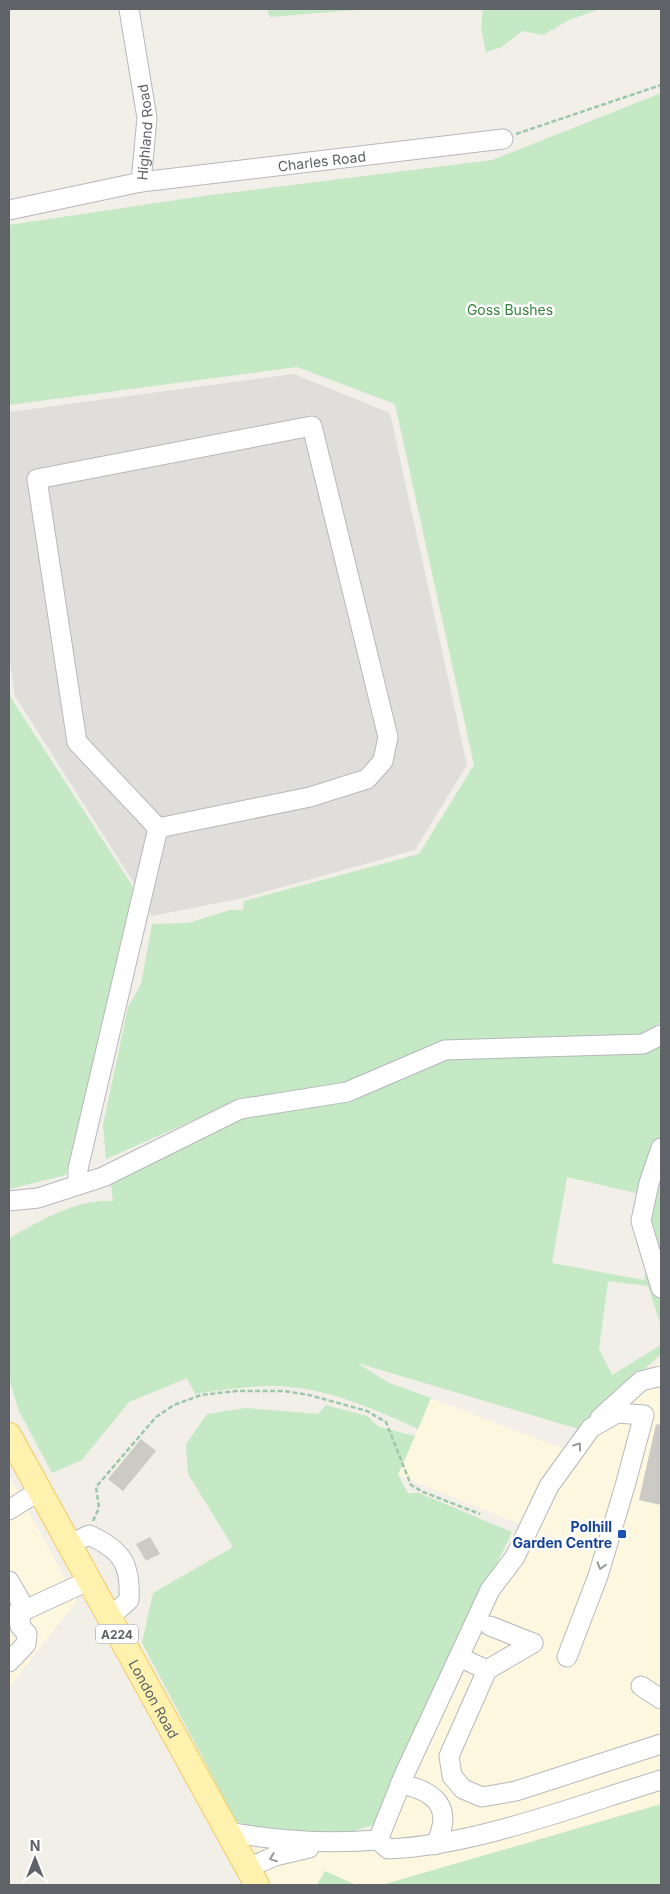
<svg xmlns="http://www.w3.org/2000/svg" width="670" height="1894" font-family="Inter,sans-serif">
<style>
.commercial{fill:#fef7e0}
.industrial{fill:#e0deda}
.green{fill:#c5e8c5;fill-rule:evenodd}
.building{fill:#cccac5}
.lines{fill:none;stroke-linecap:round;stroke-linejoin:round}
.minor-casing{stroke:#b5b8bc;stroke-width:21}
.major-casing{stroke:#f2c960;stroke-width:26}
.path{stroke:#9cc7a9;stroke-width:2.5;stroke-dasharray:5 2.5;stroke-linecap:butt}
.minor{stroke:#fff;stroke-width:19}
.major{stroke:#fff2af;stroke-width:24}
.oneway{stroke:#979a9d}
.transit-dot{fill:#1a4fb4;stroke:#fff;stroke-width:2}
.labels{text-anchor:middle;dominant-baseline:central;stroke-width:5;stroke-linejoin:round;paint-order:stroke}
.shield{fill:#fff;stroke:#8f9295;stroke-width:1}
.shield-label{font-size:12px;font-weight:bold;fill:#5f6368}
.street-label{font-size:14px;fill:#5f6368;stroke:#fff}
.park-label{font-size:14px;fill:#348238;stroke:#fff}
.transit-label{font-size:14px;font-weight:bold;fill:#164399;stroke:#fff;text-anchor:end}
</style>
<rect width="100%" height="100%" fill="#f1efe8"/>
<path class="commercial" d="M661,1360V1804L382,1885H356L325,1871L317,1885H268L238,1831L374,1834L519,1524L398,1475L431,1398L563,1449Z
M9,1475L77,1601L9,1687Z"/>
<path class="industrial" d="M294,374L390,413L467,765L415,850L243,898L152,916L139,891L15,696L9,657V412Z"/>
<path class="green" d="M267,9H367L270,17Z
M483,9H600L569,20L543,35L522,31L502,47L486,52L481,28Z
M661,93V1022L645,1034L442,1041L345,1082L235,1102L106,1159L103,1125L128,1007L141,984L152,924L188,923L230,910H243L244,901L419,854L474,765L395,404L297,367L9,405V225L203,196L492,160Z
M9,684L11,698L137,893L66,1175L9,1189Z
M661,1042V1326L648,1286L608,1281L599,1349L612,1375L661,1345V1354L579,1429L357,1363L389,1383L431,1398L418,1429C383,1413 336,1392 298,1388C263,1383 229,1389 195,1394L187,1378L129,1402L82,1460L52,1473L18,1409L9,1377V1238C40,1221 78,1198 113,1201L110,1178L241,1117L443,1059ZM567,1177L640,1194L646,1269L644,1280L552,1263Z
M326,1405L367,1416L379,1427L415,1436L398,1475L408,1493H419L512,1532L373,1825L348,1833L256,1829L236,1821L142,1643L153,1593L233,1547L188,1474L186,1444L207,1414L246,1408L318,1414Z
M661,1804V1885H382Z
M325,1871L356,1885H317Z"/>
<path class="building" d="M656,1424L661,1425V1505L639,1500Z
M141,1439L156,1451L123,1491L108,1479Z
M150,1537L160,1554L146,1561L136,1544Z"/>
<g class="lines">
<g class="minor-casing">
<g id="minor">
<path id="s1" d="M141,182L503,139"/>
<path id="s2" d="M9,210L141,182L147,118L129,9"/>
<path d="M312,426L388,737L383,761L367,779L310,797L158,828L77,742L37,479Z"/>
<path d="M661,1148L649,1183L641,1221L661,1288"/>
<path d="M78,1185V1169L158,828"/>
<path d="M9,1201L38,1198L103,1177L240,1109L347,1092L445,1050L643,1044L661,1035"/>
<path d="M600,1418L641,1381L661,1376"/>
<path d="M9,1510L39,1491"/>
<path d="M68,1545L89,1535C122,1550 131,1564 129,1600L109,1618"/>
<path d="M9,1581L21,1602L20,1626L27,1634L26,1644L9,1662"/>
<path d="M12,1616L88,1581"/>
<path d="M490,1626L533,1643"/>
<path d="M459,1657L487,1670L533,1643"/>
<path d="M487,1670L449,1756L452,1776L463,1789L482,1797L516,1791L661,1744"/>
<path d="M641,1686L661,1699"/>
<path d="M400,1784C437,1791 454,1809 435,1845"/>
<path d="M229,1832C278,1841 328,1844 378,1840L405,1773L490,1590L515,1557L549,1486L591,1428L617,1413L644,1415L625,1486L598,1576L567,1657"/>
<path d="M378,1840L388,1849C477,1845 575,1806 661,1780"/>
<path d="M248,1868L275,1856L309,1848"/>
</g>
</g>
<g class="major-casing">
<g id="major">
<path id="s3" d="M9,1435L257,1885"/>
</g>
</g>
<path class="path" d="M516,134L661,85
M93,1521L99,1508L96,1487L156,1417L174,1405L201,1395L236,1391H284L309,1395L367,1411L386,1422L411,1485L423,1492L480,1514"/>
<use href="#minor" class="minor"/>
<use href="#major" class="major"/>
</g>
<defs><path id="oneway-chevron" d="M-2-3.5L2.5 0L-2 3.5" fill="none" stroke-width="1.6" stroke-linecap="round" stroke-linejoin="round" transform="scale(1.25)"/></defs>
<g class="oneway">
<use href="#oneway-chevron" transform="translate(578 1446) rotate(-54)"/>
<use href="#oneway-chevron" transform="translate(601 1566) rotate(107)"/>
<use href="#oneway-chevron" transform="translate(273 1858) rotate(159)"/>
</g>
<rect class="transit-dot" x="617" y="1529" width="10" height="10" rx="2.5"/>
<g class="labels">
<rect class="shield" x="96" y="1624.5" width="42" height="19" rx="4"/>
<g class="shield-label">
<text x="117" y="1634">A224</text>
</g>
<g class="street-label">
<text stroke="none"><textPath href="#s2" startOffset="185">Highland Road</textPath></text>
<text stroke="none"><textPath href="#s1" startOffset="182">Charles Road</textPath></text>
<text stroke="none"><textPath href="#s3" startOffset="301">London Road</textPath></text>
</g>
<g class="park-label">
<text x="510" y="309">Goss Bushes</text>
</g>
<g class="transit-label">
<text x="612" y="1526">Polhill<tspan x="612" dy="16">Garden Centre</tspan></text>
</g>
</g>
<rect width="670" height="1894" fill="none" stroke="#5f6368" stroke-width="20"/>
<g transform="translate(35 1859)" stroke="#ffffff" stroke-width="4" paint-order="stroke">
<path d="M0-4L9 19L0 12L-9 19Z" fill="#5f6368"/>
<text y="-8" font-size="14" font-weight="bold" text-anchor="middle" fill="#5f6368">N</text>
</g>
</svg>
